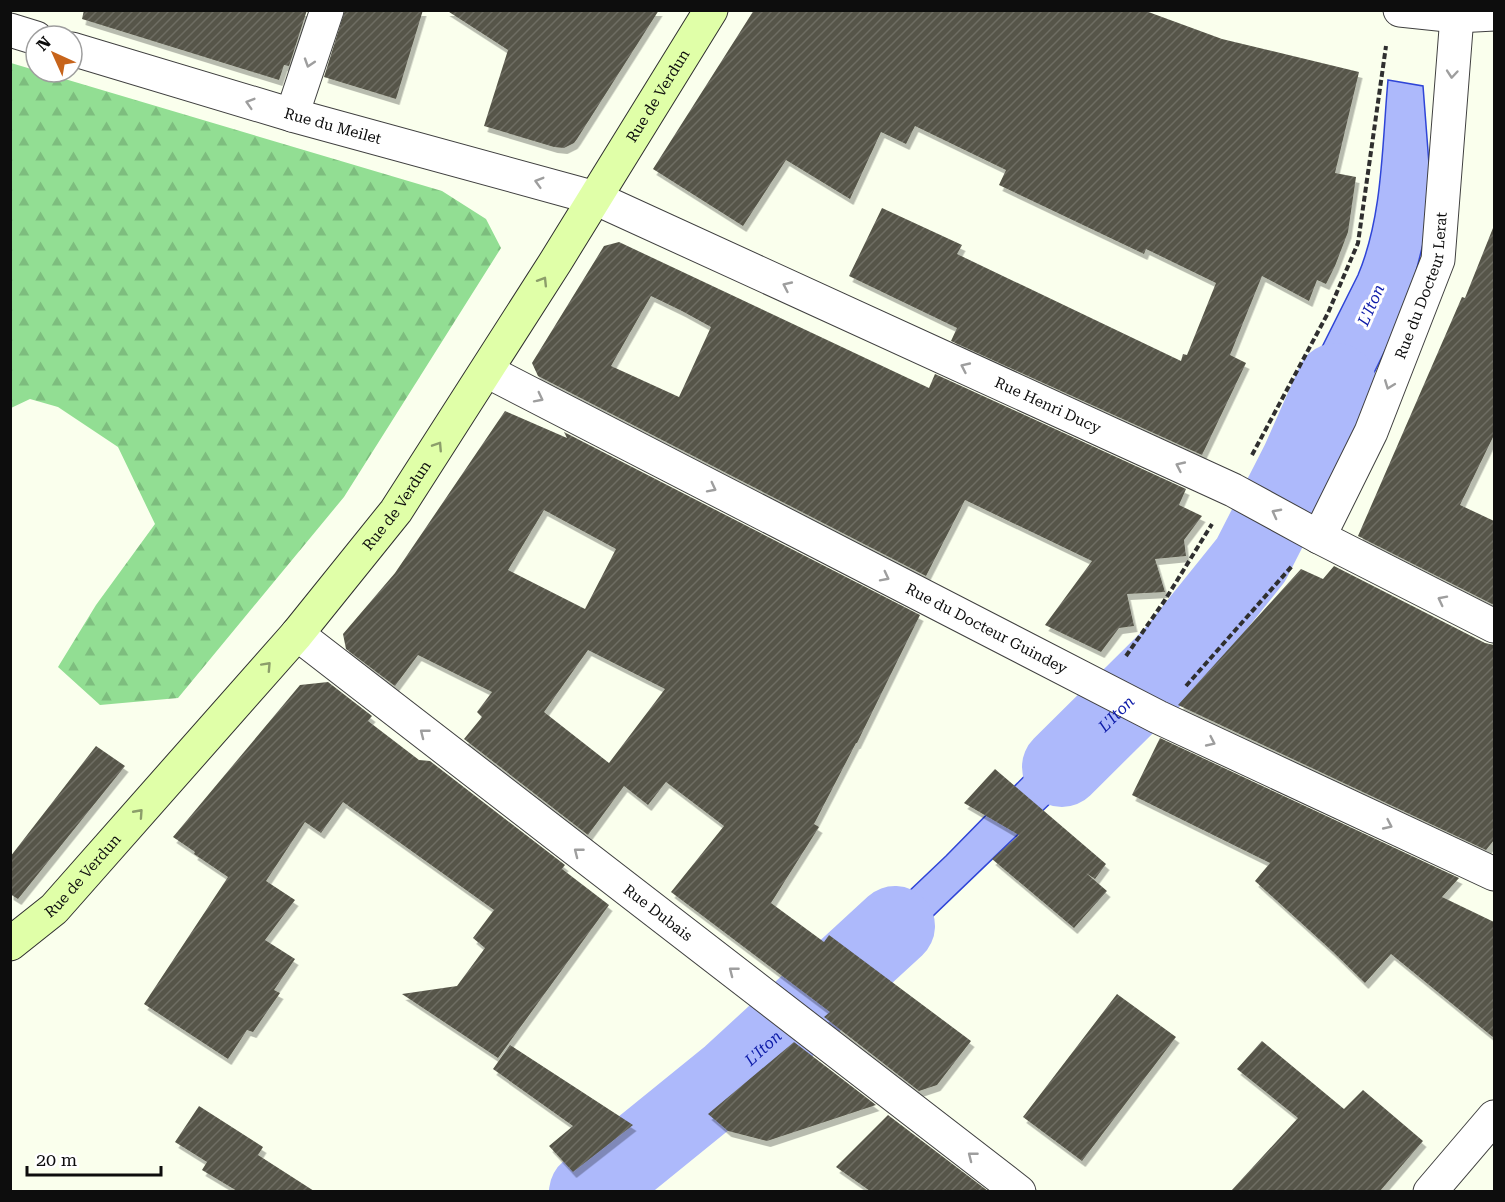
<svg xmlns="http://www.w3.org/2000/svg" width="1505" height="1202" font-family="'Roboto Serif',serif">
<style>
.forest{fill:url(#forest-firs)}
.water{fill:#adb9fb;stroke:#2f45d7;stroke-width:1.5}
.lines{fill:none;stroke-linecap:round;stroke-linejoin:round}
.river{stroke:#adb9fb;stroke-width:80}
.building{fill:url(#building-hatch);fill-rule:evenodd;filter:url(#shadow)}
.minor-casing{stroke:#404040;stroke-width:35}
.secondary-casing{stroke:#2f2f2f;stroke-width:35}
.path{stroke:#2f2f2f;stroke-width:4;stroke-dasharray:6 3;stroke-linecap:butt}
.minor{stroke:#fff;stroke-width:33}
.secondary{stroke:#e0ffa8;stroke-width:33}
.oneway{stroke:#9e9e9e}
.oneway2{stroke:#8c9e6a}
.labels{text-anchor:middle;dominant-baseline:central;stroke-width:6;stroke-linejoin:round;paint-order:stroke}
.street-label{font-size:15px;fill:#0d0d0d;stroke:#fff}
.water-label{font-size:16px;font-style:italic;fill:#0d1ba8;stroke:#fff}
</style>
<defs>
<pattern id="forest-firs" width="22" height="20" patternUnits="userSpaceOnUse" patternTransform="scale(1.5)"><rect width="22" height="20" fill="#92de93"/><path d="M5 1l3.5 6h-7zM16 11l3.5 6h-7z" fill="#7dbd7e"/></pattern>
<pattern id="building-hatch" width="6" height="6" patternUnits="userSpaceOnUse" patternTransform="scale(1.5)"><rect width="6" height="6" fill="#565548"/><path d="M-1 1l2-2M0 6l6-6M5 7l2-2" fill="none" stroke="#6e6d64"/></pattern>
<filter id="shadow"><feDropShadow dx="3.5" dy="6" stdDeviation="0" flood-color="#0004"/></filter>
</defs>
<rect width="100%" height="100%" fill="#faffed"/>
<path class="forest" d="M11,63L442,191L486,219L501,248L344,497L178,698L100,705L58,667L96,605L155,524L118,447L58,407L30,399L11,408Z"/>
<path class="water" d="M1388,80L1423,86L1431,190L1424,240L1413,284L1398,324L1314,495L1261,469L1358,275C1383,216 1382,144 1388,80Z
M1231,530L1284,555L1169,686L1133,668L1167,622L1163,619Z
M1099,704L1135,722L832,1013L803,992L946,856L1055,745Z
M765,1023L792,1044L630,1180L616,1191L548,1192Z"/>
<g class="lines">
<g class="river">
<path id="s1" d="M1062,767L1173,657L1251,560L1301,462L1336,383"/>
<path id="s2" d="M589,1192L732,1076L895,926"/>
</g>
</g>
<path class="building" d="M84,10H307L289,66L284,65L279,80L82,19Z
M345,10H423L396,99L324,77Z
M446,10H659L577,139L574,143L564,148L554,147L484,126L508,50Z
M754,10H1143L1222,39L1359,72L1335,173L1356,177L1348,232L1335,266L1326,284L1317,280L1309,301L1262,276L1230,355L1246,363L1202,455L951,341L957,328L849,276L882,208L962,245L957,254L1181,361L1183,354L1187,355L1216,283L1146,249L1144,254L999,185L1006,170L915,126L906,144L881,132L850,199L786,160L743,226L653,169Z
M1493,228L1494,435L1460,505L1494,521V605L1358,536L1462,297L1465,298Z
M619,242L929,388L935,374L1186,489L1179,505L1202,516L1184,540L1186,556L1155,559L1165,592L1127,594L1134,626L1119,628L1101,652L1045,625L1092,561L965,500L926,576L538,376L532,363L604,246ZM651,296L682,311L711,327L679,397L611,366Z
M505,411L567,438L564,432L920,615L857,743H856L814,824L819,827L771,903L824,942L829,935L971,1041L937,1085L919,1091L824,1017L830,1012L671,892L724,826L666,782L648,805L624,786L588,835L464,739L482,717L477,712L492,692L418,655L395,686L346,649L343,634L395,573ZM544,510L616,549L585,609L508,570ZM588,650L665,689L609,763L544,712Z
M1334,566L1485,643L1494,645V840L1486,850L1178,705L1301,569L1323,579Z
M328,682L372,716L368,721L419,760L430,761L565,865L562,869L609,905L498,1058L402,994L457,986L485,948L473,938L494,910L343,802L321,833L305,822L266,881L295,900L265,940L295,959L274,990L280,993L253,1032L247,1030L228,1059L144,1004L228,877L194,854L195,852L173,837L300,685Z
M1160,738L1459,878L1442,897L1494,922V1038L1391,954L1365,983L1332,951L1255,881L1270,863L1132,795Z
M96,746L125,766L18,899L10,894V857Z
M995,769L1106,864L1095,879L1086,873L1107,891L1074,928L992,859L1019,835L964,803Z
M1117,994L1176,1037L1082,1161L1023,1117Z
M1262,1041L1344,1109L1363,1090L1423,1141L1380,1191H1231L1298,1118L1237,1069Z
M794,1042L876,1105L767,1141L728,1131L708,1114Z
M510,1045L633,1125L573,1172L549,1146L573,1126L493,1069Z
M199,1106L263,1147L258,1155L314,1191H237L202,1170L207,1162L175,1142Z
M888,1115L988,1191H870L836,1167Z"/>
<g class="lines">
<g class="minor-casing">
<g id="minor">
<path d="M1400,10L1457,16L1494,14"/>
<path d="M10,30L36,38"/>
<path id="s3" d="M72,49L292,115L595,198L1233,490L1319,537L1494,626"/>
<path d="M292,115L327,10"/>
<path id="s4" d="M487,371L1158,717L1494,874"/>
<path id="s5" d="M1319,537L1371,432L1438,260L1457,16"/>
<path id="s6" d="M297,634L1019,1192"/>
<path d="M1430,1192L1494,1117"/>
</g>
</g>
<g class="secondary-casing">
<g id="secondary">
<path id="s7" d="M10,944L54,909L297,634L396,511L556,261L711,10"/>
</g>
</g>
<path class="path" d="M1252,455L1328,313L1358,243L1386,46
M1126,656L1165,600L1212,524
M1186,686L1292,566"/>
<use href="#minor" class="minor"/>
<use href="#secondary" class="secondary"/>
</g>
<defs><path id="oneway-chevron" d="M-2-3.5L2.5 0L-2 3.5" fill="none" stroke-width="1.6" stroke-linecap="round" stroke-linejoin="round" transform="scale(1.5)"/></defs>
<g class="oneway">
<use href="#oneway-chevron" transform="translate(309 63) rotate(108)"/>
<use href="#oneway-chevron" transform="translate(1452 74) rotate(95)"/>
<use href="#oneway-chevron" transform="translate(250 103) rotate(-163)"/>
<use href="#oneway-chevron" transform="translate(539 182) rotate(-164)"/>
<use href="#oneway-chevron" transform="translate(787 286) rotate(-155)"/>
<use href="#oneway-chevron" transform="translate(965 367) rotate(-155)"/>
<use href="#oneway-chevron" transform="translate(1389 385) rotate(111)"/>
<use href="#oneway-chevron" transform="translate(539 398) rotate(27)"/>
<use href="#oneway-chevron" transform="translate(1180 466) rotate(-155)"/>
<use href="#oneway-chevron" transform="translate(712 488) rotate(27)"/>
<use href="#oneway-chevron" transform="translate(1276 513) rotate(-152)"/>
<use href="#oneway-chevron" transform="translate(885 577) rotate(27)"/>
<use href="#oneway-chevron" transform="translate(1442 600) rotate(-153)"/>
<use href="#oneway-chevron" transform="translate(424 733) rotate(-142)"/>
<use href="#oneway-chevron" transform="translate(1211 742) rotate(25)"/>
<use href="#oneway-chevron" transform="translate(1388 825) rotate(25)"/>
<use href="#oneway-chevron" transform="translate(578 852) rotate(-142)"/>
<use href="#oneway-chevron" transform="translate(733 971) rotate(-142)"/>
<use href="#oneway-chevron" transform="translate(972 1156) rotate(-142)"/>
</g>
<g class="oneway2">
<use href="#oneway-chevron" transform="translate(543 281) rotate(-58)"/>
<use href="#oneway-chevron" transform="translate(438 446) rotate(-57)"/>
<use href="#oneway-chevron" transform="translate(267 666) rotate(-47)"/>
<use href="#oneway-chevron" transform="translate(139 813) rotate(-48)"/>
</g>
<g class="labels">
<g class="street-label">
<text stroke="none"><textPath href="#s7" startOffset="1072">Rue de Verdun</textPath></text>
<text stroke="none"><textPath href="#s3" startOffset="272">Rue du Meilet</textPath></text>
<text stroke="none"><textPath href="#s5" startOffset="273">Rue du Docteur Lerat</textPath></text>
<text stroke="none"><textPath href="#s3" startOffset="1042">Rue Henri Ducy</textPath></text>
<text stroke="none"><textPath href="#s7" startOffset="586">Rue de Verdun</textPath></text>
<text stroke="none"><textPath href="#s4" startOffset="562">Rue du Docteur Guindey</textPath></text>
<text stroke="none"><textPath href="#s7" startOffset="100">Rue de Verdun</textPath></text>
<text stroke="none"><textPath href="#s6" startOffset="456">Rue Dubais</textPath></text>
</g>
<g class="water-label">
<text transform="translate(1371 305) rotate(-66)">L'Iton</text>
<text stroke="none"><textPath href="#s1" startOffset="76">L'Iton</textPath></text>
<text stroke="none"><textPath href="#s2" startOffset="226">L'Iton</textPath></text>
</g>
</g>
<rect width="1505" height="1202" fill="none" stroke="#0d0d0d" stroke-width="24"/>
<g transform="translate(54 54) rotate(315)"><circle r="28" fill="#ffffff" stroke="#9e9e9e" stroke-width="1.5"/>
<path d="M0-4.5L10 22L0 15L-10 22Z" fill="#c7641b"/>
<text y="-9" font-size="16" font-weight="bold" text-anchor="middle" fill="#0d0d0d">N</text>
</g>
<path d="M27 1166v9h134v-9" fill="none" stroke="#0d0d0d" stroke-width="3"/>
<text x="36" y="1166" font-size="18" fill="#0d0d0d" stroke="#ffffff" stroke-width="4.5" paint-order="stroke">20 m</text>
</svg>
